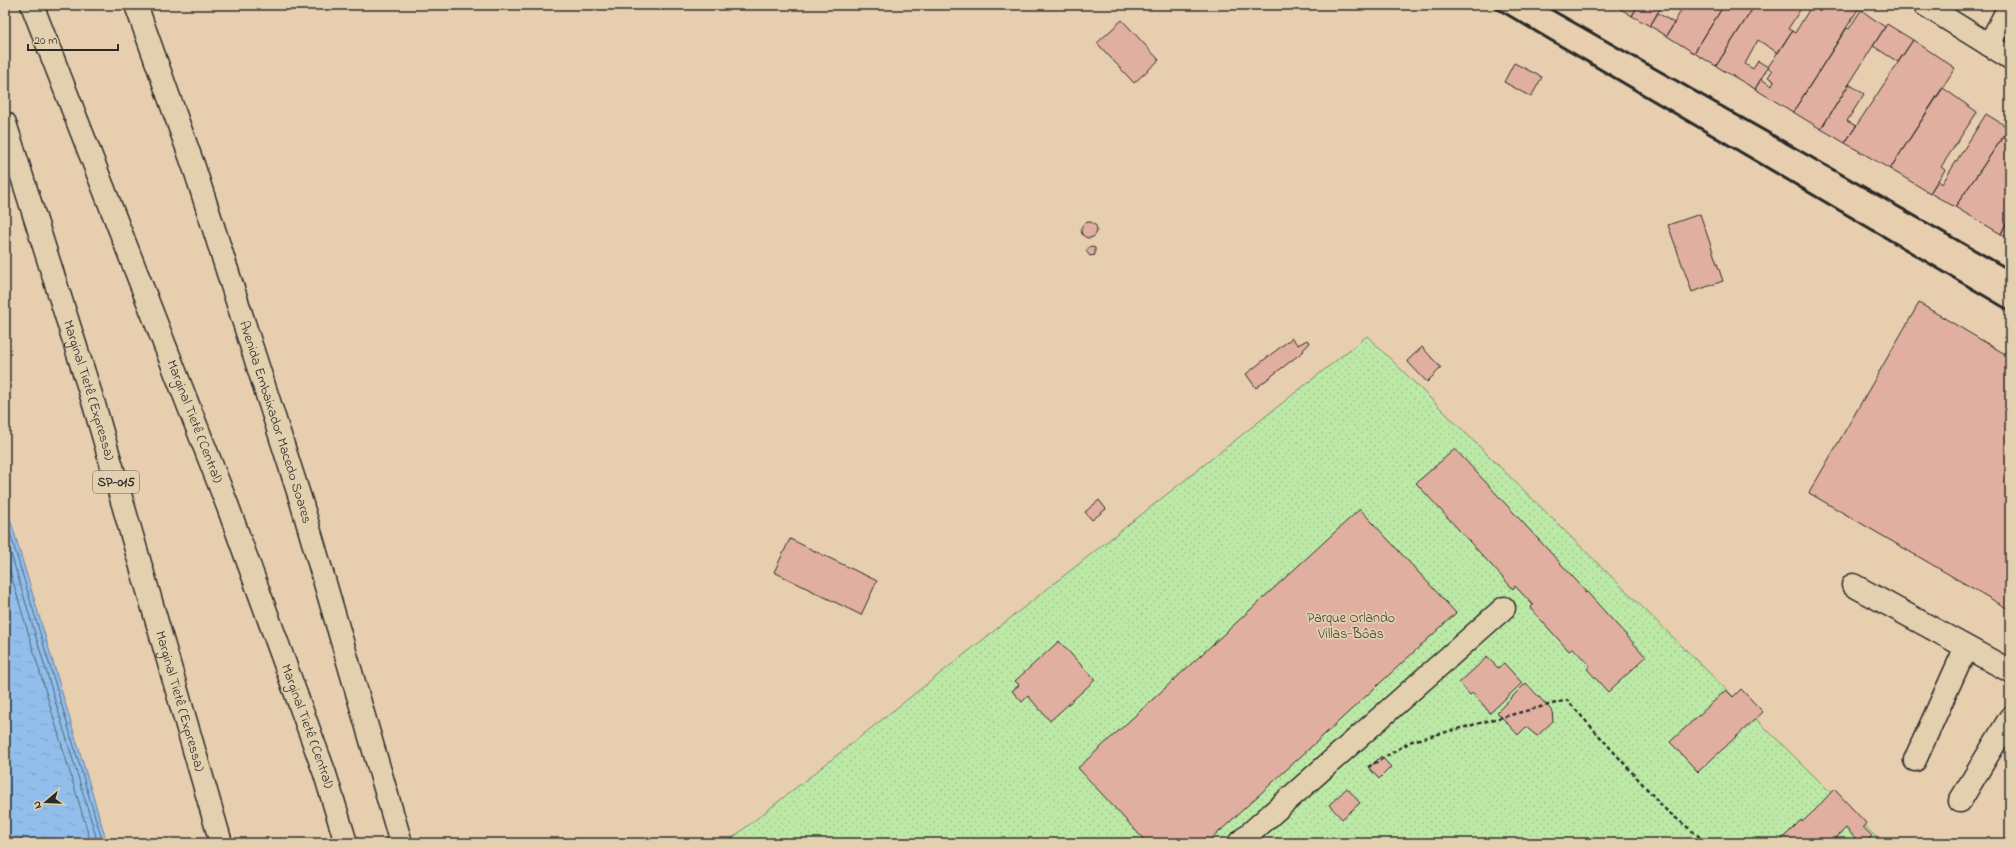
<svg xmlns="http://www.w3.org/2000/svg" width="2015" height="848" font-family="'Indie Flower',sans-serif">
<style>
.grass{fill:url(#grass-dots);stroke:#748a69}
.water{fill:url(#water-ripples);stroke:#68839e}
.lines{fill:none;stroke-linecap:round;stroke-linejoin:round}
.shore{stroke:#546678;stroke-width:1}
.building{fill:#e0af9f;stroke:#2b2b2b}
.minor-casing{stroke:#2b2b2b;stroke-width:25}
.major-casing{stroke:#2b2b2b;stroke-width:25}
.highway-casing{stroke:#2b2b2b;stroke-width:25}
.path{stroke:#2b2b2b;stroke-width:2.5;stroke-dasharray:4 3;stroke-linecap:butt}
.minor{stroke:#e2d0ae;stroke-width:22}
.major{stroke:#e2d0ae;stroke-width:22}
.highway{stroke:#e2d0ae;stroke-width:22}
.rail{stroke:#2b2b2b;stroke-width:3}
.labels{text-anchor:middle;dominant-baseline:central;stroke-width:3.5;stroke-linejoin:round;paint-order:stroke}
.shield{fill:#e2d0ae;stroke:#625c52;stroke-width:1}
.shield-label{font-size:13px;font-weight:bold;fill:#2b2b2b}
.street-label{font-size:14px;fill:#2b2b2b;stroke:#e2d0ae}
.park-label{font-size:14px;fill:#3a3e37;stroke:#e2d0ae}
</style>
<defs>
<pattern id="grass-dots" width="8" height="8" patternUnits="userSpaceOnUse"><rect width="8" height="8" fill="#bde9a7"/><path d="M2 2h.1M6 6h.1" fill="none" stroke="#a3c890" stroke-width="1.8" stroke-linecap="round"/></pattern>
<pattern id="water-ripples" width="26" height="14" patternUnits="userSpaceOnUse"><rect width="26" height="14" fill="#91beeb"/><path d="M2 4q2-2 4 0t4 0M15 11q2-2 4 0t4 0" fill="none" stroke="#7da3ca"/></pattern>
</defs>
<rect width="100%" height="100%" fill="#e7ceaf"/>
<filter id="ink" filterUnits="userSpaceOnUse"><feTurbulence type="fractalNoise" baseFrequency=".025" numOctaves="2"/><feDisplacementMap in="SourceGraphic" scale="8" xChannelSelector="R" yChannelSelector="G"/><feConvolveMatrix kernelMatrix="1 2 1 2 8 2 1 2 1" color-interpolation-filters="sRGB"/></filter>
<g filter="url(#ink)">
<path class="grass" d="M1367,336L1882,843H726Z"/>
<path class="water" d="M5,502L107,843H5Z"/>
<g class="lines">
<path class="shore" d="M5,516L103,843
M5,534L98,843
M5,555L91,843"/>
</g>
<path class="building" d="M1614,5H1638L1632,16Z
M1638,5H1662L1650,26L1632,16Z
M1684,5H1724L1694,53L1667,36Z
M1724,5H1755L1716,66L1694,53Z
M1755,5H1803L1788,29L1792,31L1778,53L1758,40L1745,64L1753,69L1758,61L1768,67L1755,89L1716,66Z
M1812,5H1824L1832,10L1836,5L1860,6L1793,112L1755,89L1761,79L1772,86L1774,81L1768,77L1772,71L1768,67L1792,31L1795,33Z
M1861,10L1885,27L1821,129L1793,112L1839,40L1847,28L1849,29Z
M1658,13L1674,23L1667,36L1650,26Z
M1122,20L1159,60L1134,83L1097,43Z
M1887,24L1913,40L1898,62L1873,46Z
M1913,40L1955,68L1890,169L1845,143Z
M1514,63L1542,77L1531,97L1504,82Z
M1849,84L1864,94L1847,121L1856,126L1845,143L1821,129Z
M1943,88L1977,112L1941,167L1945,170L1930,193L1890,169Z
M1986,114L2009,128L1955,207L1930,193L1938,180L1942,184Z
M2010,127V215L2001,234L1955,207Z
M1700,214L1723,281L1692,292L1668,225Z
M2010,215V240L2001,234Z
M1081 230a8 8 0 1 1 16 0a8 8 0 1 1-16 0Z
M1090,246L1095,248V255L1090,256L1086,251Z
M1919,303L2010,357V610L1809,493Z
M1292,338L1298,345L1307,340L1310,343L1303,350L1304,351L1256,388L1246,374Z
M1422,347L1441,368L1427,382L1407,361Z
M1455,449L1585,590V593L1587,592L1646,657L1608,692L1587,669L1590,666L1573,648L1569,651L1530,608L1533,605L1515,586L1513,589L1416,483Z
M1099,500L1106,509L1092,520L1085,512Z
M1360,509L1456,613L1207,843H1147L1078,768Z
M790,539L877,581L861,615L774,572Z
M1059,641L1095,680L1050,721L1028,696L1022,702L1012,691L1019,685L1015,681Z
M1487,657L1498,668L1504,663L1522,683L1490,713L1473,693L1470,695L1459,683Z
M1526,683L1552,711L1553,721L1537,736L1526,727L1518,735L1497,712Z
M1741,689L1763,712L1698,772L1670,742L1726,690L1733,697Z
M1381,756L1391,767L1379,779L1369,768Z
M1347,788L1360,803L1342,819L1329,805Z
M1834,789L1866,823L1863,827L1872,836L1865,843H1860L1846,828L1831,843H1778L1801,820L1802,822L1815,810Z"/>
<g class="lines">
<g class="minor-casing">
<path id="minor" d="M1989,45L2010,5
M1853,585L2010,671
M1915,760L1966,647
M1960,801L2010,718
M1239,843L1504,608"/>
</g>
<g class="major-casing">
<path id="major" d="M1925,5L2010,58"/>
</g>
<g class="highway-casing">
<g id="highway">
<path id="s1" d="M32,5L228,507L325,774L346,843"/>
<path id="s2" d="M136,5L195,170L301,501L401,843"/>
<path id="s3" d="M5,123L93,401L221,843"/>
</g>
</g>
<path class="path" d="M1368,767L1412,741L1567,700L1666,810L1707,843"/>
<use href="#minor" class="minor"/>
<use href="#major" class="major"/>
<use href="#highway" class="highway"/>
<path class="rail" d="M1491,5L2010,311
M1543,5L2010,270"/>
</g>
</g>
<g class="labels">
<rect class="shield" x="93" y="471" width="46" height="22" rx="3"/>
<g class="shield-label">
<text x="116" y="482">SP-015</text>
</g>
<g class="street-label">
<text stroke="none"><textPath href="#s3" startOffset="280">Marginal Tietê (Expressa)</textPath></text>
<text stroke="none"><textPath href="#s1" startOffset="447">Marginal Tietê (Central)</textPath></text>
<text stroke="none"><textPath href="#s2" startOffset="440">Avenida Embaixador Macedo Soares</textPath></text>
<text stroke="none"><textPath href="#s3" startOffset="604">Marginal Tietê (Expressa)</textPath></text>
<text stroke="none"><textPath href="#s1" startOffset="772">Marginal Tietê (Central)</textPath></text>
</g>
<g class="park-label">
<text x="1351" y="618">Parque Orlando<tspan x="1351" dy="16">Villas-Bôas</tspan></text>
</g>
</g>
<rect width="2015" height="848" fill="none" stroke="#e2d0ae" stroke-width="20"/>
<rect x="10" y="10" width="1995" height="828" fill="none" stroke="#2b2b2b" stroke-width="1.5" filter="url(#ink)"/>
<g transform="translate(46 802) rotate(251)" stroke="#e2d0ae" stroke-width="3" paint-order="stroke">
<path d="M0-3L7 15L0 10L-7 15Z" fill="#2b2b2b"/>
<text y="-6" font-size="11" font-weight="bold" text-anchor="middle" fill="#2b2b2b">N</text>
</g>
<path d="M28 44v6h90v-6" fill="none" stroke="#2b2b2b" stroke-width="2"/>
<text x="34" y="44" font-size="12" fill="#2b2b2b" stroke="#e2d0ae" stroke-width="3" paint-order="stroke">20 m</text>
</svg>
